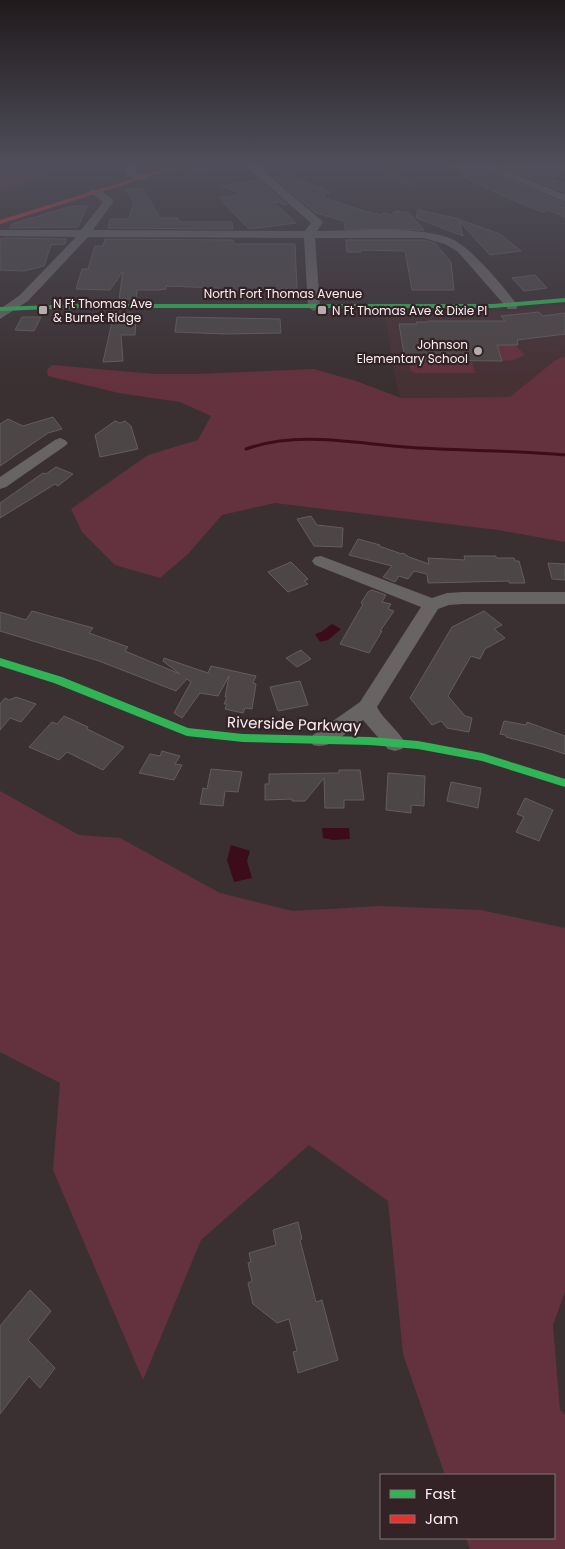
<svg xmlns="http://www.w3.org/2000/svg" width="565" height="1549" font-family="Poppins,sans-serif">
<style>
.built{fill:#463135}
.green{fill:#63323e}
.water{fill:#3c0c1b}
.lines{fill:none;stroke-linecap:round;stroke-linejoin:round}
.stream{stroke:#3c0c1b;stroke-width:3}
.building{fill:#4d4647;stroke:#645c5d}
.street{fill:#686464;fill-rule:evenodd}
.fast{fill:#30b455;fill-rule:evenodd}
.jam{fill:#e5322d;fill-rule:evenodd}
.poi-dot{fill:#b6acae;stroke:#332326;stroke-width:2}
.labels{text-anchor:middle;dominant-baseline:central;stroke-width:4.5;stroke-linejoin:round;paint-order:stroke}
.far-street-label{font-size:12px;fill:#f9eef0;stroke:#332326}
.far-poi-label{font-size:12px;fill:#f9eef0;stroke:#332326;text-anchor:start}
.street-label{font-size:15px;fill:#f9eef0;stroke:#332326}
</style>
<rect width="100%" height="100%" fill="#3a3032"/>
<path class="built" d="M565,305V356L554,361L510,397L401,398L397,388L384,312L513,311Z"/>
<path class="green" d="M0,164H69L41,178L0,191Z
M201,164H230L189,177L174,172Z
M351,164H383L410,182L412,186L386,175L380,170Z
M497,345H515L525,355L514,360L502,361Z
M565,356V542L498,530L275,503L222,515L188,554L160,578L115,565L82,532L71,509L148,455L198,440L211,416L180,402L119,393L48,376L47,370L52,365L155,374H197L314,369L356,381L401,398L510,397L554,361Z
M410,361L472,362L475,373H414L410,370Z
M0,791L79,835L120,838L220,893L293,911L380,906L481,910L565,928V1292L553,1325L560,1410L565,1414V1549H470L466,1538H554V1475H445L403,1354L388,1201L309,1145L201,1240L143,1380L53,1170L60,1083L0,1052Z"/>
<path class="water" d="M332,624L341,629L328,640L320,642L315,634L321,632Z
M322,828H349L350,839L333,840L323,838Z
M231,845L250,851L247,861L252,878L234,882L227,860Z"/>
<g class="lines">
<path class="stream" d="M246,449C298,431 351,443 405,447C458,451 512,450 565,455"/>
</g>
<path class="building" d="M445,164H476L565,204V217L549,210L543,212L520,203L462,177L466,176L460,173L463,172Z
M497,164H565V173L550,178L565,184V193Z
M288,175L330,192L322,197L364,211L381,215L383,213L391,215L395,211L409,213L424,230L345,229L344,221L316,213L275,178Z
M259,180L287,205L273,201L296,223L249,229L219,198L237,195L236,194L241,193L222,186Z
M142,188L160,218H178V221L181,222H232L233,229L108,228L110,219H129L134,202L126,190Z
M72,206H87L78,227L10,228L12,224Z
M418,210L455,218L500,234L521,251L490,255L459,221L463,236L416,218Z
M6,238L66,239L65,244L51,245L44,266L24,271L0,270V239Z
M105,239L233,240L234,244H295L297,289L219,290V288L166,286V289L159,290H137L136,299H119L123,271L110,290L76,289L82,269H88L95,246H103Z
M346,240H424L435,243L451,262L454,290H412L405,251L361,250V252H347Z
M535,275L547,288L524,291L512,278Z
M539,312L543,316L565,313V334L517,340L518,345H497L502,361L405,360L399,324H417L416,322H428V321H505L501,316Z
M114,313H133L132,317H136L135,335H121L123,361L103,362Z
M22,317H41L34,331L15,330Z
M177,317L280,319L281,333L226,334L175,332Z
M53,417L62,429L48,433L0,466V424L8,419L23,426Z
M115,421L120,423L125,421L131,426L138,449L100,457L95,435Z
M56,467L73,474L58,486L55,484L0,518V503L43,473L46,474Z
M311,516L317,525L343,528L342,547L314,546L297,519Z
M358,539L380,545L379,546L402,554L403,553L409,557L429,564L428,558L465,560L464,556H496V558H514L515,561H519L525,583H509V581L428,583L427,574L414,571L408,579L399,576L395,582L383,577L392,566L349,555Z
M291,562L308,579L304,581L308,584L288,592L268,572Z
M548,563L565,564V580L552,579Z
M372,590L386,595L382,602L391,604L388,609L394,611L380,631H382L369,653L340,644L363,604L361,603L368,592Z
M32,611L93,628L89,633L128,647L125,651L180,674L163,661L164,658L208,673L211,666L256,676L253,683L256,684L252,709L245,708L243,713L225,709L227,704H224L227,697H225L229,676L218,696L200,693L182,718L174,713L191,682L187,679L176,691L99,661L0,631V612L26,620Z
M484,611L502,625L494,629L505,638L485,649L480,659L471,656L448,696L465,716L472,718L469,732L447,728L441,721L432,725L410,698L452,627Z
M301,650L311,659L297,667L286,658Z
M300,681L308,705L278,711L270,687Z
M16,697L36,704L21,722L10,718L0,730V704L5,698L9,700Z
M64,716L88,727L87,729L124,747L103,770L67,752L59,760L29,747L52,722L57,724Z
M504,721L526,725L527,722L565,736V754L544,747L506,737V735L500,734Z
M162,751L180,756L175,764L182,765L174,780L139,773L150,754L160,756Z
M211,769L242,772L238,792L225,791L223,806L200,804L203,788L207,789Z
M339,770H360L364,800H344V808H325L324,778L305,801H292V799L265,800V784H269V774L339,773Z
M388,773L425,776L424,806L411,805V813L386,810Z
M451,782L481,788L478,808L447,801Z
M525,798L553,810L539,841L516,832L524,817L517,814Z
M298,1222L302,1239L300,1240L316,1302L322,1300L338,1360L298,1373L293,1352L297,1351L289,1319L277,1323L253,1304L248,1283L252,1281L248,1263L251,1262L249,1253L276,1245L273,1230Z
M30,1290L51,1311L28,1340L55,1368L40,1388L29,1376L0,1414V1326Z"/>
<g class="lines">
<path class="street" d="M126,164H136V172L146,176V180H138L127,175Z
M247,164H256L321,220L323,222L317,231C352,231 423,225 454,240C472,249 506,289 518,306L516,309H508L458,252L445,244L424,238H315L320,307L314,311L308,307L304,238L88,237L28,301L0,319V309L20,295L76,237L0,236V230H81L103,202L90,192L91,190H99L113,199V202L93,230L305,231L311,223L247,167Z
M478,164H492L565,195V202Z
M60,438L65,440L68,443L65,446L6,487L0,489V477L55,440Z
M321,556L432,598L447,593L463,592H565V604H463L449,605L438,609L377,707C384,721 398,729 405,743L402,749L395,751L388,749L363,720C349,730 330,751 313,745L310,740L313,735L360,702L421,607L315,565L312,561L315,557Z"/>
<path class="fast" d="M565,298V302L493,308H79L0,311V307L79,304H493Z
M0,658L62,677L188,728L243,734L370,737L418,741L482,753L565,779V787L482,761L418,749L370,745L243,742L187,736L54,683L0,666Z"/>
<path class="jam" d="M181,164H189L0,224V220Z"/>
</g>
<linearGradient id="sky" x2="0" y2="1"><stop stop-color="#201a1c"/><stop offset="0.43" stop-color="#4f4e5a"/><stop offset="1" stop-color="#4f4e5a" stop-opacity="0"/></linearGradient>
<rect width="565" height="381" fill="url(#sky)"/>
<g class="poi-dot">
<rect x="38" y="305" width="10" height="10" rx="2.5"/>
<rect x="317" y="305" width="10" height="10" rx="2.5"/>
<circle cx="478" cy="351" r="5"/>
</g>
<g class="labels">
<g class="far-street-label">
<text x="283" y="293">North Fort Thomas Avenue</text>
</g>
<g class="far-poi-label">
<text x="53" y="303">N Ft Thomas Ave<tspan x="53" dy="14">&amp; Burnet Ridge</tspan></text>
<text x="332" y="310">N Ft Thomas Ave &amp; Dixie Pl</text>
<text x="468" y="344" text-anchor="end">Johnson<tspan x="468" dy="14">Elementary School</tspan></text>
</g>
<g class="street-label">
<text transform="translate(294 724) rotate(2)">Riverside Parkway</text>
</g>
</g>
<rect x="380" y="1474" width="175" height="65" fill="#332326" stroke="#827477"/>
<rect x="390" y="1490" width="25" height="8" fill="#30b455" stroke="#827477"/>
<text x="425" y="1499" font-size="15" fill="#f9eef0">Fast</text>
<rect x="390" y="1515" width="25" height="8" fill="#e5322d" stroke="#827477"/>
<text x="425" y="1524" font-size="15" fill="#f9eef0">Jam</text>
</svg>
